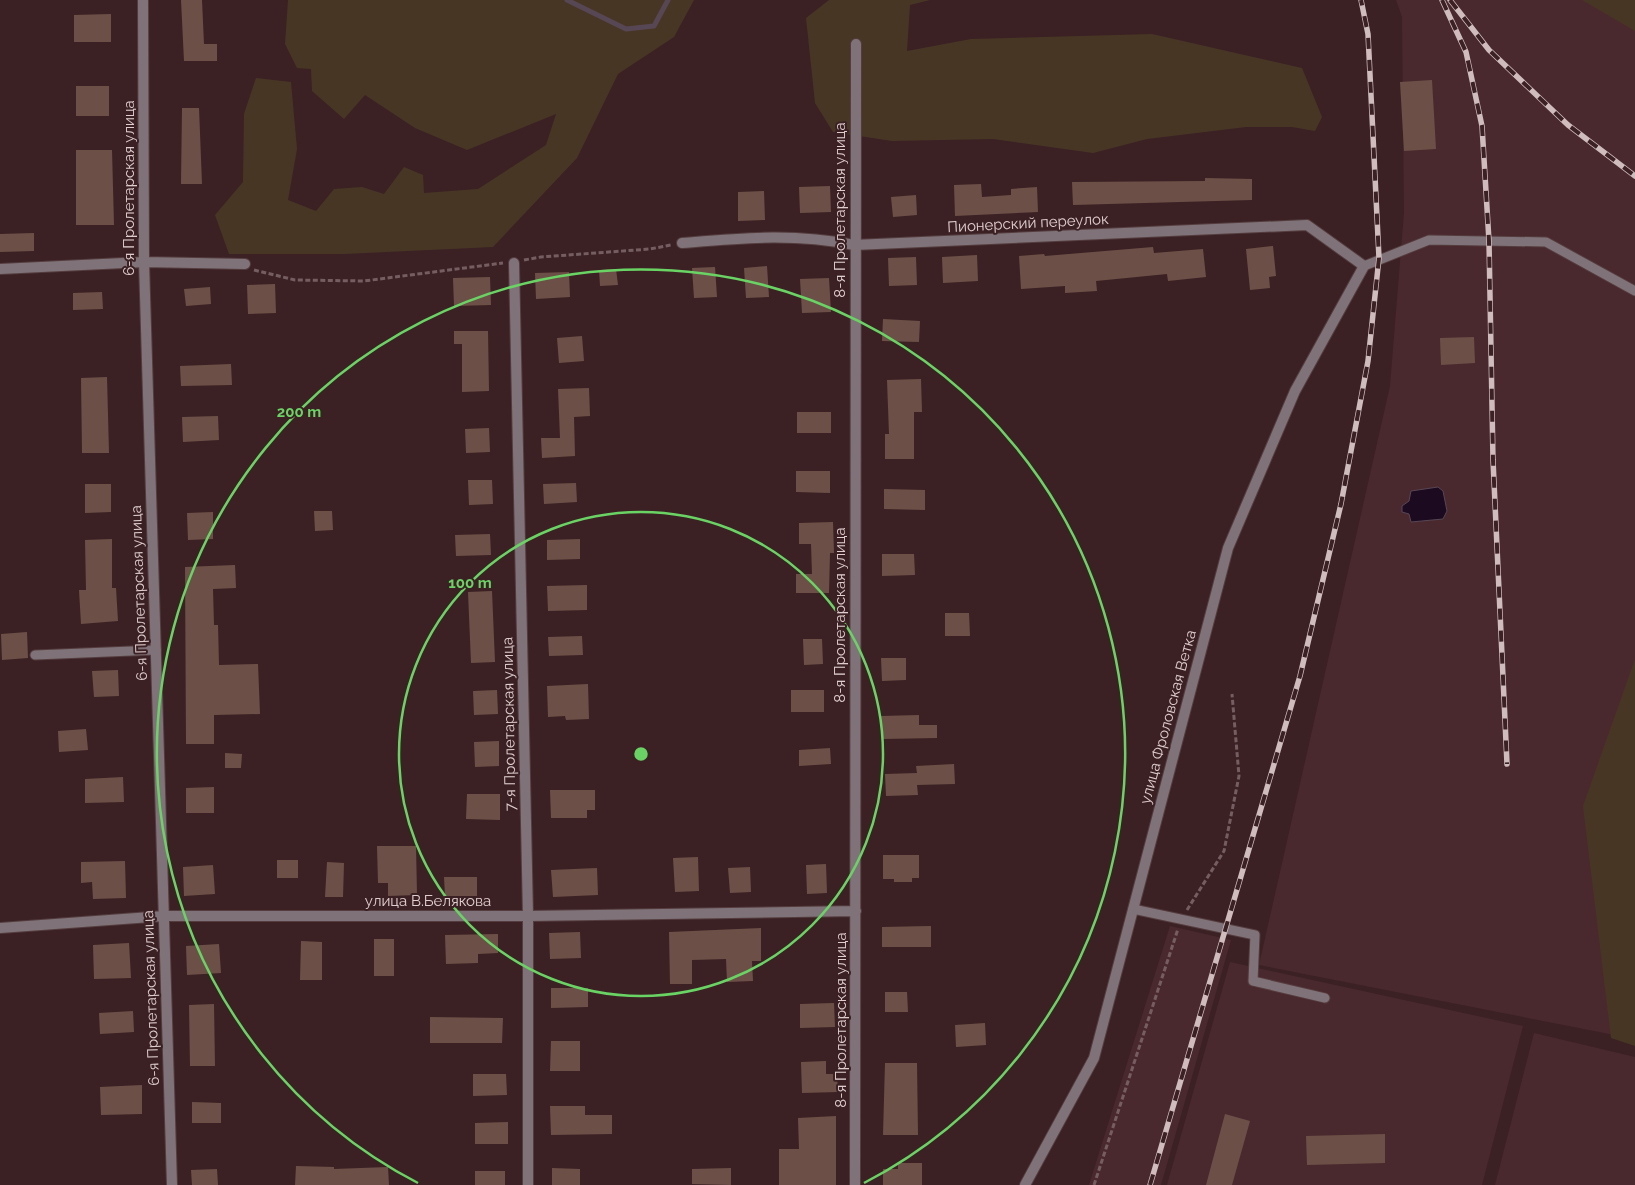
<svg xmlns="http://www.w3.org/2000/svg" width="1635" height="1185" font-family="Raleway,sans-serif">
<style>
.built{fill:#4a292e}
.green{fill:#483625}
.water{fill:#1c0b20;stroke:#574654}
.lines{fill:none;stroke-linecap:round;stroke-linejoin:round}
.stream{stroke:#574654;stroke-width:5}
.building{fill:#6c5047}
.lane-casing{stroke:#553d3f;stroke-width:11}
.street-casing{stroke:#553d3f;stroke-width:12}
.path{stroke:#755e61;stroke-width:3;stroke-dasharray:5 2.5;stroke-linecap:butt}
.lane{stroke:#7f7379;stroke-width:9}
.street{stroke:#7f7379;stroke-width:10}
.rail-casing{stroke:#cfbcbd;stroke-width:5.5}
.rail{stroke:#3b2124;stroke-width:4;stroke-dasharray:11;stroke-linecap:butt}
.ring{fill:none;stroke:#69d464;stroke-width:2.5}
.labels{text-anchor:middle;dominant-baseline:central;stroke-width:4;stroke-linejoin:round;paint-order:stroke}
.street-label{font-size:15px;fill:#e0cecf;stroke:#3b2124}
.centre{fill:#69d464;stroke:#3b2124;stroke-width:2.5}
.ring-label{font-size:15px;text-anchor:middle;font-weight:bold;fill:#69d464;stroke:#3b2124;stroke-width:4;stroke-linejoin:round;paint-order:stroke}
</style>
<rect width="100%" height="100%" fill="#3b2124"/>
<path class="built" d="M1396,0H1635V1039L1259,965L1390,386L1404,213L1402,17Z
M1170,926L1231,940L1161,1185H1089Z
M1230,962L1523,1026L1482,1185H1167Z
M1534,1033L1635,1057V1185H1495Z"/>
<path class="green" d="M288,0H694L674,37L618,74L577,158L493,247L344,254H229L215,215L243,182L244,114L256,78L291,82L297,149L288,200L316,211L334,189L362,187L384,194L404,167L423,175L424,193L478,189L546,145L556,114L467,150L415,128L365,95L344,119L312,91L311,69L297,68L285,44Z
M829,0H930L910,5L907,51L971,39L1152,34L1302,68L1322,117L1315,131L1292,127H1246L1147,139L1093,153L993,139L892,141L833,132L815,103L806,18Z
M1582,0H1635V31Z
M1635,659V1046L1611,1038L1583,806Z"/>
<path class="water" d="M1438,487L1443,491L1447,511L1443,519L1411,522L1409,514L1402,512V506L1409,501L1411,491Z"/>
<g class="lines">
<path class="stream" d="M567,0L626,29L654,26L668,0"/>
</g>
<path class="building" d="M181,0H202L204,44H217V61H184Z
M111,14V42H74V15Z
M1432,80L1436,149L1404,151L1400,82Z
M76,86H109V116H76Z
M182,108H199L202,184H181Z
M76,150H112L114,225H76Z
M1205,178L1252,179V200L1073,205L1072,182L1205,181Z
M981,184L982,197L1011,195V189L1037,187L1038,212L955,216L954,185Z
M830,186L831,212L800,213L799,187Z
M764,191L765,220L738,221V192Z
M916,195L917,215L893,217L891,197Z
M34,233V251L0,252V234Z
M1273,246L1276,276L1269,277L1270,288L1250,290L1246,249Z
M1153,247L1154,253L1203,249L1206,277L1168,281L1167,274L1096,281L1097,291L1065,293V286L1021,289L1019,256L1044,254L1045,256Z
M977,255L978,281L943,283L942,257Z
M916,257L917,285L889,286L888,258Z
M767,266L769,297L746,298L744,268Z
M715,267L717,297L694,298L692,268Z
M616,269L618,285L600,286L599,270Z
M569,272L570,297L536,299L535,273Z
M490,277L491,305L454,306L453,278Z
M829,278L831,312L802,313L800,279Z
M275,284L276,313L248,314L247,285Z
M210,287L211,304L186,306L184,289Z
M102,292L103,309L73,310V293Z
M883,319L920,321L919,342L882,341Z
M454,331H488L489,391L462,392V344H454Z
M582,336L584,361L559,363L557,338Z
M1474,337L1475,363L1441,365L1440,338Z
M231,364L232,385L181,386L180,366Z
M107,377L109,453H82L81,378Z
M921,379L922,412H914V459H885V434H889L887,380Z
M589,388L590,416L574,417L575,456L542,458L541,438H560L558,389Z
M797,412H831V433H797Z
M218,416L219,440L183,442L182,417Z
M489,428L490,452L466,453L465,429Z
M796,471H830V493L796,492Z
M468,480H492L493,504L469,505Z
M576,483L577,502L544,504L543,484Z
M85,484H111V512L85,513Z
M884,489L925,490V510L884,509Z
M314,511H332L333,530L315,531Z
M213,512V539L188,540L187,513Z
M833,522L834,553H830L829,593H796V574H812L811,544H799V523Z
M490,534L491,555L456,556L455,535Z
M112,539V588H116L118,621L81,624L79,590H86L85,540Z
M580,539V559L547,560V540Z
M882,554H914L915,575L882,576Z
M235,565L236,588L213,589L214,625H218L219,665L258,664L260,714L214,715V744H186L185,567Z
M587,585V610L548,611L547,586Z
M492,591L495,662L471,663L468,592Z
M945,613H969L970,636H945Z
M27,632L28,658L2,660L1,634Z
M582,636L583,655L549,656L548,637Z
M803,639H822L823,664L804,665Z
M881,658H906V680L882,681Z
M118,670L119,696L94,697L92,671Z
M588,684L589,719L566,720L565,716L548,717L547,686Z
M497,690L498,714L474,715L473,691Z
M791,690H824V712H791Z
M919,715V725H937V738L882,739L881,716Z
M86,729L88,750L59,752L58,731Z
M499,741V766L475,767L474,742Z
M830,748L831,764L799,766V750Z
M225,753L242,754L241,768H225Z
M954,764L955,784L917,785L918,795L886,796L885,774L917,773L916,766Z
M123,777L124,802L85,803V779Z
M214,787V813H186V788Z
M550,790H595V810H587V818H551Z
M467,794H500V820L466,819Z
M377,846H416L417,895L388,896V883H378Z
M883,855H919V878H912V882H894V879H883Z
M698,857L699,891L675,892L673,858Z
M277,860H298V878H277Z
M125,861L126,898L93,899L92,882L81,883V862Z
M327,862L344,863L343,897H325Z
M826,864L827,893L807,894L806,865Z
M213,865L215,894L184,896L183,867Z
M750,867L751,892L730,893L728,868Z
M597,868L598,895L553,897L551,870Z
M444,877H477V896H445Z
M931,926V947H882V927Z
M761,928V961H752L753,981L727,982L726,959L692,960V984H670L669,932Z
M580,932L581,958L550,959L549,933Z
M498,934V953L478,954V963L446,964L445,935Z
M374,939H394V976H374Z
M301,941L322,942V980H300Z
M129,943L131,978L94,979L93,945Z
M219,944L221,973L187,975L186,946Z
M551,988H588V1007L551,1008Z
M885,992H907L908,1012H885Z
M834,1003L835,1027L800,1028V1004Z
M214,1004L215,1066H190L189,1005Z
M133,1011L134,1032L100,1034L99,1013Z
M430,1017L503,1018L502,1043H430Z
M985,1023L986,1045L956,1047L955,1025Z
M551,1041H580V1071H550Z
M826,1061V1074H837L838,1092L802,1093L801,1062Z
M885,1063H917L918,1135H883Z
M473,1074H506L507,1095L473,1096Z
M142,1085V1114L101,1115L100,1087Z
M192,1102L221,1103V1123H192Z
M550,1106H585V1115H612V1134L551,1135Z
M1225,1114L1250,1121L1232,1185H1206Z
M836,1116V1185H779V1149H799L798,1118Z
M508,1122V1144H475V1123Z
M1385,1134V1163L1307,1165L1306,1136Z
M898,1163H922V1185H883V1169H898Z
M296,1166L334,1167V1169L388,1167L389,1185H295Z
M552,1168L580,1169V1185H552Z
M731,1168V1185L692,1184V1169Z
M217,1169L218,1185H192L191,1170Z
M475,1171H505V1185H475Z"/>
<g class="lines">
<g class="lane-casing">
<path id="lane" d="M1364,266L1429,240L1546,242L1635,291
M35,655L156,650
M1133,909L1255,935L1253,981L1325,998"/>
</g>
<g class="street-casing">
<path id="street" d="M143,0L144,262L172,1185
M682,243C744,238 793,233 854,245L1307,225L1364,266L1295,391L1228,548L1094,1058L1025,1185
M514,263L528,916V1185
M0,269L144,262L245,264
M0,928L164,916H528L856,911
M855,1185L856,44"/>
</g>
<path class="path" d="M524,260L541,257L650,249L671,245
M254,270L295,280L364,281L503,263
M1187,910L1224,851L1239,776L1232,694
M1094,1185L1178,929"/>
<use href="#lane" class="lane"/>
<use href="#street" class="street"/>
<g class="rail-casing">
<path id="rail" d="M1442,0L1466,52L1482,126L1489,241L1493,460L1507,764
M1450,0L1489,50L1568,125L1635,176
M1150,1185L1300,676L1341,504L1368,361L1379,258L1368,34L1361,0"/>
</g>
<use href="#rail" class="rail"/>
</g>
<g class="ring">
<circle cx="641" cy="754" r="242"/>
<path d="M418 1183A484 484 0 1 1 864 1183"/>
</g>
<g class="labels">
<g class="street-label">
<text transform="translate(129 188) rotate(-90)">6-я Пролетарская улица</text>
<text transform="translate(840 210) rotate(-90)">8-я Пролетарская улица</text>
<text transform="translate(1028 223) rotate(-3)">Пионерский переулок</text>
<text transform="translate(139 593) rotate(-92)">6-я Пролетарская улица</text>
<text transform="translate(840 615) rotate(-90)">8-я Пролетарская улица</text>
<text transform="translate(1168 717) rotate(-75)">улица Фроловская Ветка</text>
<text transform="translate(509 724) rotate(-91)">7-я Пролетарская улица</text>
<text x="428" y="901">улица В.Белякова</text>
<text transform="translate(151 998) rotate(-92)">6-я Пролетарская улица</text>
<text transform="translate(841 1020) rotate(-90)">8-я Пролетарская улица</text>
</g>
</g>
<circle cx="641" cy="754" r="8" class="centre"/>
<g class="ring-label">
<text x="299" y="417">200 m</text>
<text x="470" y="588">100 m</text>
</g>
</svg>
